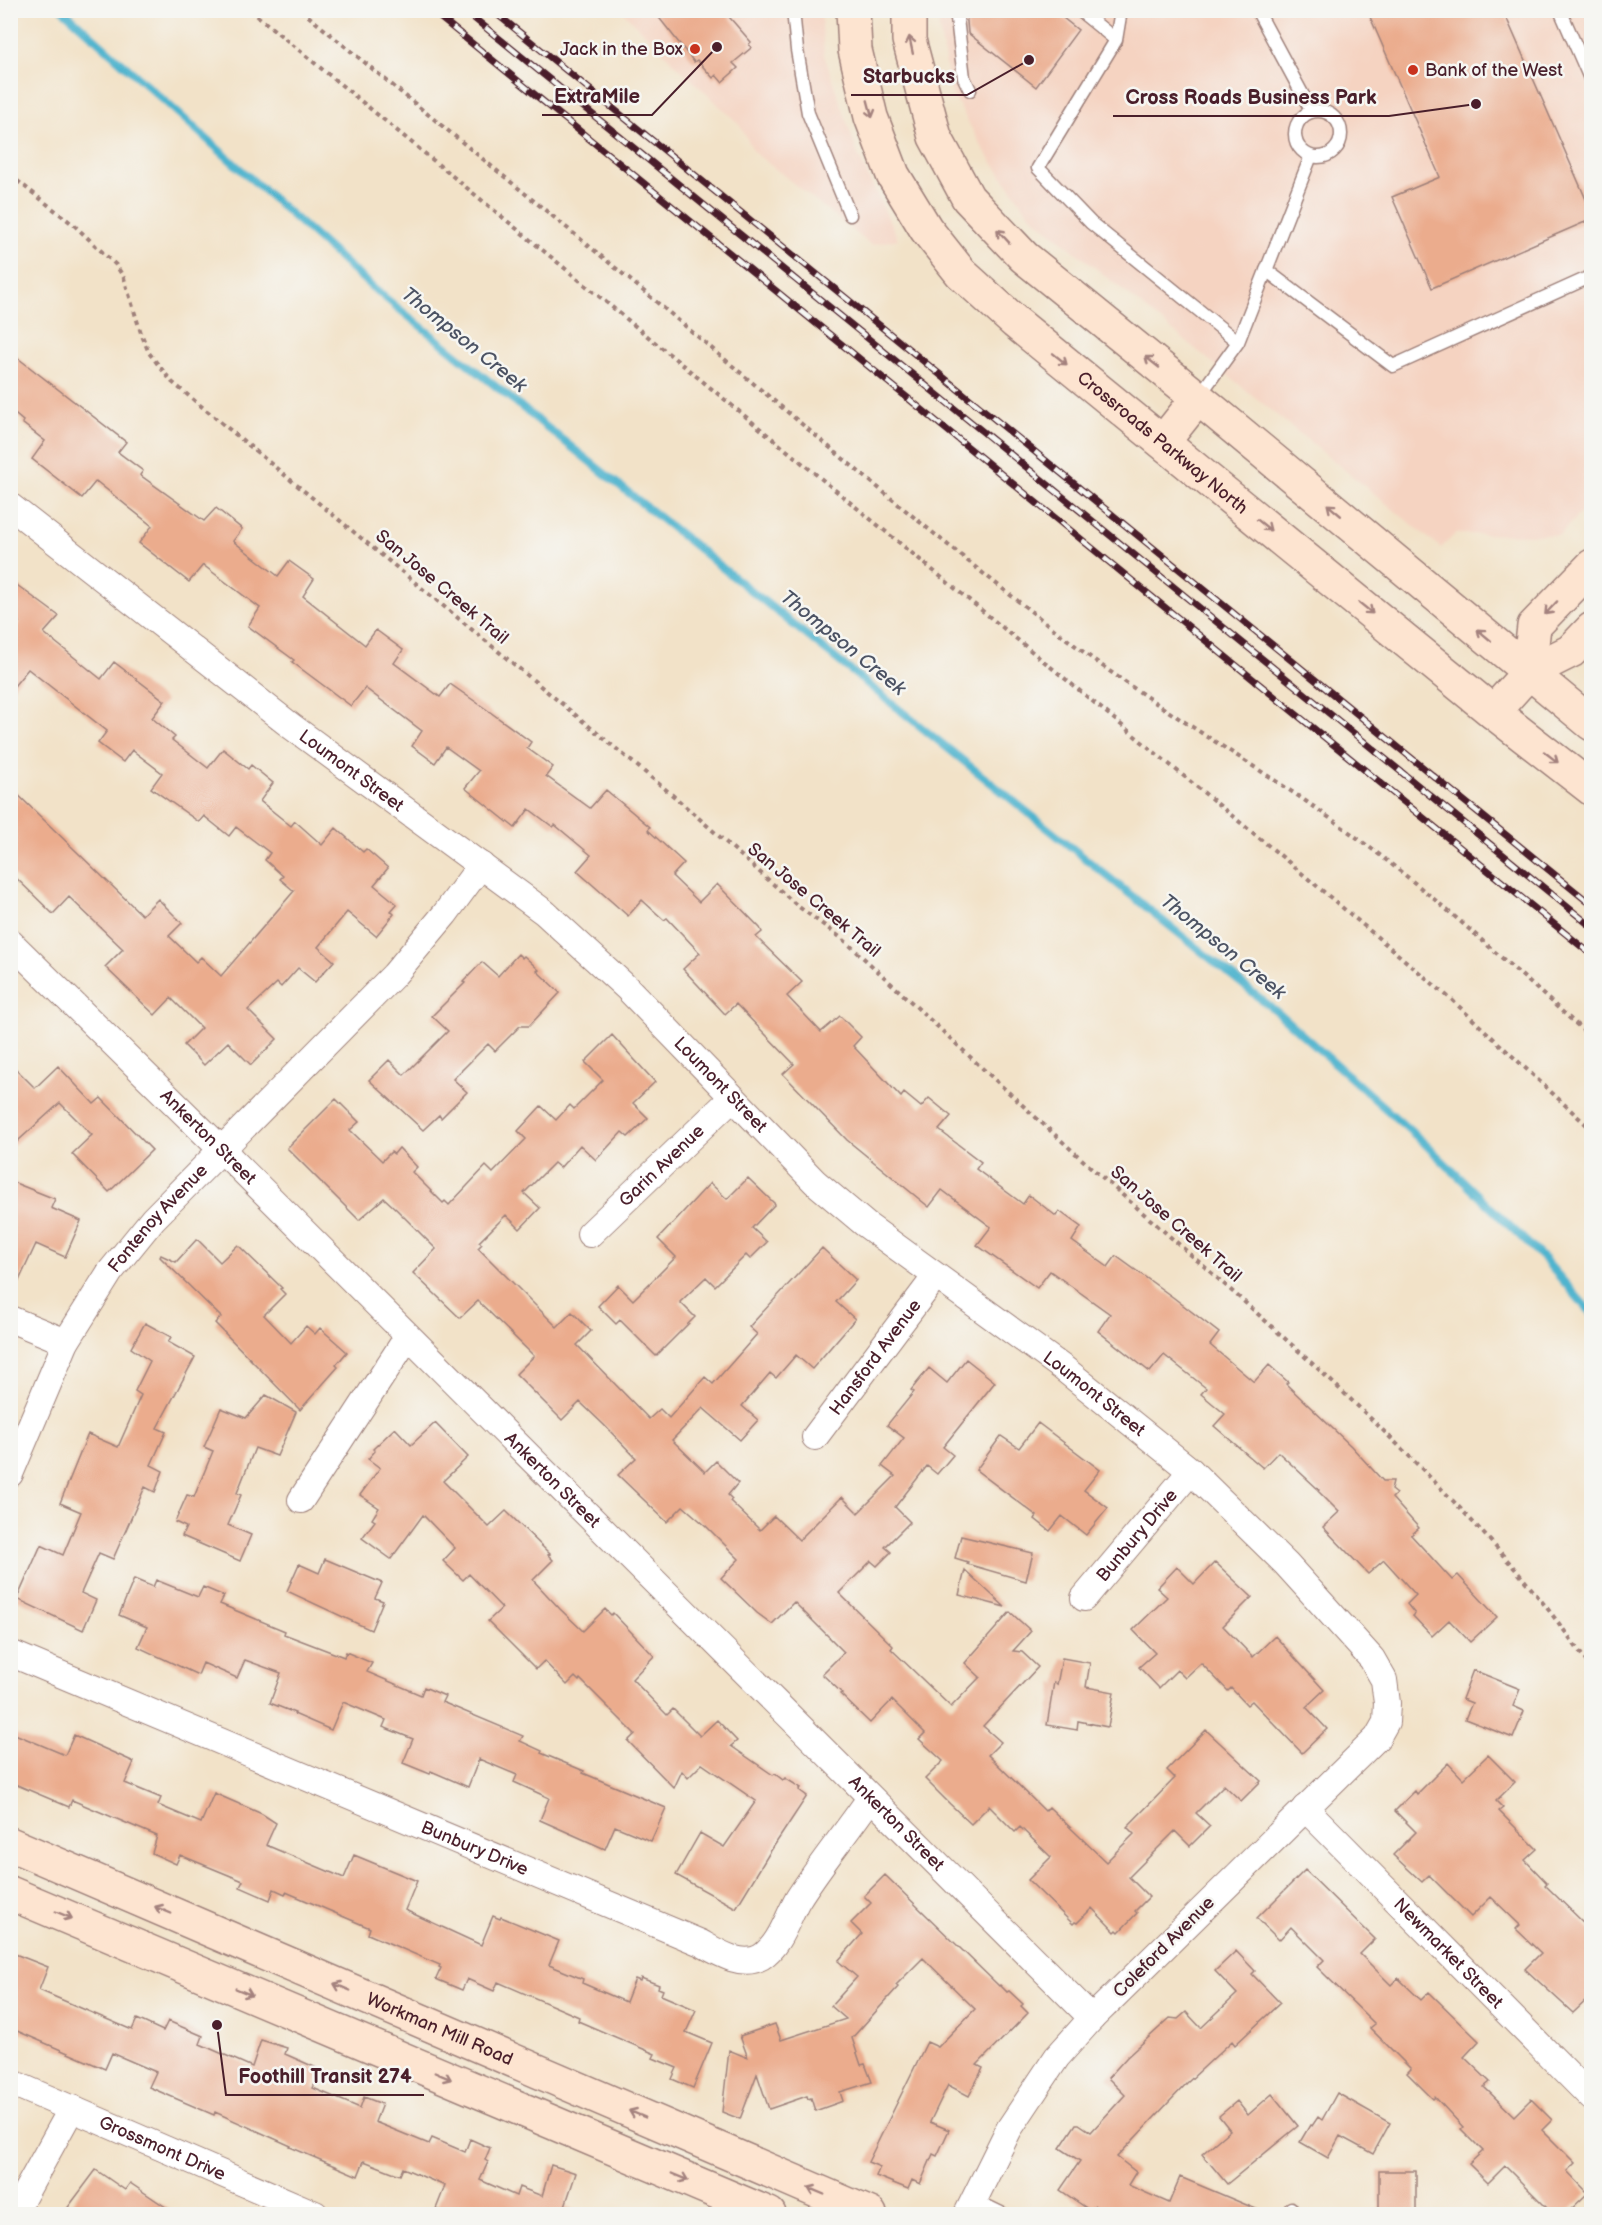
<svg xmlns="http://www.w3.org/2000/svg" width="1602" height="2225" font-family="'Balsamiq Sans',sans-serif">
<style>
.built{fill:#f5d3c1}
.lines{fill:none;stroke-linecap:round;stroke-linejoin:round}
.stream{stroke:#4fb4ce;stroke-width:8}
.building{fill:#ebac8d}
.lane-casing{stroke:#9e807a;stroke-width:15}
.street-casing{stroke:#9e807a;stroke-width:28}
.secondary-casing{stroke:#9e807a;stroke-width:36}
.path{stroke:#9e807a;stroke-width:4;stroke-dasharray:4.5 4.5;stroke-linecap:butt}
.lane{stroke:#fff;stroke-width:12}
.street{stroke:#fff;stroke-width:26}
.secondary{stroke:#fde4d0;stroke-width:33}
.rail-casing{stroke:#4a1f2b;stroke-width:7}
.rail{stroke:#f6f6f2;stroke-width:4.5;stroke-dasharray:14;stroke-linecap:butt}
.oneway{stroke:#a4827e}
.poi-dot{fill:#c8321e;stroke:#f6f6f2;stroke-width:2}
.labels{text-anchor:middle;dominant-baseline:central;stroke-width:5;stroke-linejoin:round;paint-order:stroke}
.poi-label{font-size:18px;fill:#4a1f2b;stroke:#f6f6f2;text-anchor:end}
.street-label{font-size:18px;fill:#4a1f2b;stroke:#f6f6f2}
.water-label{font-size:20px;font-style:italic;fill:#4c5364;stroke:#f6f6f2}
.leader{fill:none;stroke:#4a1f2b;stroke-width:2}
.callout-dot{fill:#4a1f2b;stroke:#f6f6f2;stroke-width:2}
.callout-label{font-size:20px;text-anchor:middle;font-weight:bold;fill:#4a1f2b;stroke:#f6f6f2;stroke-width:5;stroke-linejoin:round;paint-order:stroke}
</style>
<rect width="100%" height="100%" fill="#f6f6f2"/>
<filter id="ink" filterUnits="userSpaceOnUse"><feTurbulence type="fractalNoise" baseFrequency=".0167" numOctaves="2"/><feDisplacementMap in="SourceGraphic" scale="12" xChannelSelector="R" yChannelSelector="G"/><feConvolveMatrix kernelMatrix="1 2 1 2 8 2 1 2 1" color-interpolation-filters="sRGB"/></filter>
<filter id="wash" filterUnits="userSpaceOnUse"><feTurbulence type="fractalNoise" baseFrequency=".008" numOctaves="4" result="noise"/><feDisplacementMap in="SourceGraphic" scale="24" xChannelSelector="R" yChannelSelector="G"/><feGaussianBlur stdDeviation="1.35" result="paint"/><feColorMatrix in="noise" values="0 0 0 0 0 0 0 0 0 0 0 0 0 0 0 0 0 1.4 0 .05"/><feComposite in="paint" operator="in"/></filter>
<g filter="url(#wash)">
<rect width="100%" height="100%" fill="#f2e2c8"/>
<path class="built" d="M940,10L1591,11V502L1559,535L1455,534L1441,548L1030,215L982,147L951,91L939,29Z
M622,11H821L824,55L858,155L898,239L871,245L754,152L739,124L679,68Z"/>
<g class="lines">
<path class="stream" d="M63,10L373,288L1277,1012L1424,1143L1544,1259L1592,1314"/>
</g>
<g id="blocks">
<path class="building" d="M653,10H723L751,42L749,44L751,48L733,63L738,68L722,82L716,75L713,78L697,60L694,62Z
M966,10H1053L1078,30L1036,87L968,33Z
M1367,10H1503L1592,213V219L1432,288L1392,197L1440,177Z
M10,352L126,442L118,452L143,471L140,475L204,521L216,508L242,529L233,541L278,576L289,561L314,579L303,596L365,645L376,630L403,650L394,663L440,697L450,684L486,709L531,742L527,748L553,767L546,776L590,808L606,790L650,827L648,830L684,863L672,876L699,902L717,884L760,928L762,932L756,937L802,982L787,996L821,1032L840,1016L861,1037L853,1046L901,1097L904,1093L921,1107L929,1098L951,1116L939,1130L981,1162L976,1169L1023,1204L1029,1195L1056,1216L1059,1211L1081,1227L1072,1241L1108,1267L1116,1256L1174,1298L1219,1333L1210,1345L1254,1382L1269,1365L1288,1382L1286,1384L1351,1446L1383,1481H1393L1391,1490L1396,1494L1392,1498L1419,1528L1411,1535L1452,1580L1458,1575L1497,1617L1470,1642L1449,1620L1432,1636L1413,1616L1415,1614L1407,1604L1416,1595L1384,1560L1368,1574L1323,1527L1339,1512L1318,1491L1319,1490L1278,1452L1263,1468L1214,1426L1225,1414L1201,1394L1206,1388L1164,1355L1150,1372L1098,1331L1110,1314L1050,1271L1037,1288L977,1245L991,1227L942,1190L929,1207L847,1140L783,1074L794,1064L736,1004L725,1014L683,969L700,953L667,918L664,920L642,900L628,916L577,871L591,855L555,825L553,827L529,809L515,828L465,788L479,771L446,747L435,763L412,746L422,731L365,688L351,706L292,662L294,660L248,626L260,608L203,565L189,582L139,543L152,526L96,481L82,498L32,459L45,441L22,423L23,421L10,410Z
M10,580L59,616L44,633L101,679L114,662L165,701L152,718L175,737L172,740L208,768L223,749L248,769L251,765L273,783L260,801L291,826L295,821L322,845L336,828L363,852L366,849L388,868L374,885L397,904L391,911L394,914L376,936L347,912L318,947L334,961L315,982L298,968L281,987L277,983L248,1010L277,1039L251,1065L228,1042L204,1065L184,1045L201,1028L171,998L155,1015L105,967L123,949L69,897L53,914L11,873L10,787L142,915L158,899L182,923L169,936L196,962L201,957L221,976L294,891L280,879L283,876L265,860L270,853L236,827L229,836L204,816L199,822L151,788L162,773L132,750L123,762L98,743L107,731L28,669L10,691V633L19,622L10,615Z
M518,954L522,958L524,956L539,970L537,971L560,993L529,1026H520L495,1051L488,1044L453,1079L467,1092L441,1118L439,1115L423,1130L369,1080L389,1060L404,1075L448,1031L432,1016L465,983L463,982L482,962L498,976Z
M612,1035L655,1082L633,1103L648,1118L628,1137L622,1132L596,1160L580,1145L560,1168L554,1163L524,1193L540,1208L520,1229L506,1215L479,1242L482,1244L478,1248L557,1327L572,1312L591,1331L577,1345L649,1419L660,1409L669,1418L705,1377L713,1384L757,1334L749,1327L822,1248L856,1280L836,1302L855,1319L812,1369L796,1355L776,1378L770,1373L742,1406L758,1420L740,1440L703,1408L672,1440L705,1472L716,1461L738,1483L728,1495L732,1499L730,1501L760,1530L774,1516L799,1540L842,1497L858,1513L895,1476L882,1466L904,1438L887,1425L914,1392L911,1390L929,1368L947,1383L966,1359L995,1382L943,1447L953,1455L937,1474L927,1466L895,1507L910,1522L885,1547L891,1552L877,1566L871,1561L839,1593L893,1646L891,1649L951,1707L980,1677L965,1663L1010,1612L1031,1631L1013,1651L1022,1652L1038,1667L983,1726L1001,1742L988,1755L1045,1811L1049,1807L1106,1862L1134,1834L1127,1827L1175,1778L1167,1770L1206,1730L1261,1781L1241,1801L1224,1785L1196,1813L1210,1826L1190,1846L1175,1831L1129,1877L1149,1897L1135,1911L1137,1913L1119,1932L1117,1930L1115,1932L1092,1908L1077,1923L1075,1922L1073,1924L1028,1880L1051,1857L1020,1827L1015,1832L989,1806L971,1824L950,1804L925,1779L943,1761L919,1739L925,1733L892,1700L870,1723L840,1694L842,1693L822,1674L844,1652L794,1602L772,1624L757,1613L721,1578L739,1559L706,1526L683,1506L667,1522L618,1475L636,1458L604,1425L580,1402L562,1420L516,1374L534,1356L478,1301L460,1318L435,1294L413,1273L436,1249L396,1209L384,1198L359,1220L287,1148L336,1099L359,1122L350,1130L382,1161L391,1152L394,1154L399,1148L417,1167L412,1172L443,1203L445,1201L449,1205L486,1166L493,1173L526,1139L518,1131L541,1106L556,1120L570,1105L574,1109L603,1080L585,1062Z
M10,1063L35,1088L58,1066L94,1104L101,1098L152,1150L109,1192L72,1154L92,1135L60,1103L10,1148Z
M748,1178L775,1204L752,1228L767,1242L750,1259L746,1255L715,1286L706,1277L680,1302L695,1317L656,1356L620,1320L616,1324L598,1306L618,1285L633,1300L676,1257L658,1239L710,1183L727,1199Z
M10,1181L55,1199L51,1208L81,1221L65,1257L36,1244L10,1300Z
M197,1239L220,1262L238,1245L282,1288L280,1289L285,1294L264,1315L291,1343L306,1326L315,1334L320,1328L347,1352L336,1365L338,1367L300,1410L215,1323L221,1317L160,1257L161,1255L176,1262Z
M145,1323L171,1337L168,1342L195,1357L157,1428L166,1432L151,1465L163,1471L155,1492L145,1487L113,1559L99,1553L81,1593L96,1600L83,1630L17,1599L41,1545L63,1555L81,1512L60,1503L88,1434L118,1447L141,1395L135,1391L150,1361L131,1348Z
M266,1395L296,1412L277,1456L255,1448L237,1493L241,1495L228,1525L251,1535L240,1561L182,1536L186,1527L175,1522L187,1495L194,1497L213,1451L204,1447L221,1408L246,1418Z
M435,1423L468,1457L443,1481L489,1527L506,1511L550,1554L548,1555L553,1560L533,1580L560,1609L583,1631L605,1609L611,1615L613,1613L654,1656L632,1679L667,1715L673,1709L700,1736L717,1720L737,1741L731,1746L773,1775L775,1774L783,1780L785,1778L801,1788L799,1790L807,1796L770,1852L736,1908L676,1875L700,1833L724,1847L756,1801L702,1764L688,1778L682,1771L674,1788L628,1741L635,1734L580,1679L579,1681L575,1677L567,1685L544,1661L536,1669L488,1621L502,1608L469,1574L463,1580L443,1561L455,1548L423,1515L391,1559L362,1538L375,1521L372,1519L379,1508L360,1495L380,1468L368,1459L375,1451L373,1449L395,1428L411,1445Z
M1038,1423L1100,1470L1084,1490L1108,1508L1086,1535L1062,1516L1050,1531L1035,1519L1037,1516L976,1470L1001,1436L1019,1448Z
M961,1536L1033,1553L1026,1581L967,1564L968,1562L955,1558Z
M325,1559L382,1583L375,1598L383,1601L371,1630L287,1591L299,1564L319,1573Z
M1215,1562L1252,1597L1223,1626L1253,1657L1275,1636L1324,1690L1306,1707L1327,1729L1302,1753L1252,1701L1247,1705L1231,1688L1228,1691L1201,1663L1185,1678L1177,1670L1159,1688L1139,1667L1155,1653L1133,1630L1167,1597L1157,1588L1177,1567L1194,1584Z
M965,1570L1005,1607L959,1595Z
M134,1579L153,1587L156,1580L198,1597L203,1587L224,1596L220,1604L285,1631L284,1634L344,1657L346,1652L372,1663L367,1672L421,1695L424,1687L445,1696L442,1702L523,1736L520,1741L542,1751L541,1753L584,1771L583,1773L666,1808L651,1841L615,1826L605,1849L540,1820L549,1798L514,1782L517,1775L479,1759L468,1787L431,1771L430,1774L403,1763L413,1739L383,1727L386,1720L343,1702L331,1730L294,1714L295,1713L270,1703L281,1673L245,1660L237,1678L203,1663L198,1675L138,1647L147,1627L119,1615Z
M1062,1658L1090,1663L1086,1687L1114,1692L1108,1727L1078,1721L1077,1730L1047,1725L1054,1682L1057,1685Z
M1473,1670L1520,1689L1513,1706L1524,1711L1513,1738L1465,1719L1472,1703L1462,1699Z
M10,1732L65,1755L74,1735L134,1762L125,1783L161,1798L158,1805L201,1823L214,1793L262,1814L276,1823L266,1845L344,1878L354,1855L417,1881L405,1910L481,1945L493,1916L500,1919L501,1917L559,1941L549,1965L583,1979L582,1983L626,2002L635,1979L640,1981L641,1978L659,1985L658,1988L663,1990L661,1995L696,2010L686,2032L712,2043L693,2088L672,2079L677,2068L653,2058L655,2054L578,2021L579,2017L498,1982L494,1991L467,1979L462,1990L436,1979L441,1968L439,1967L440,1965L368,1934L370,1928L286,1892L285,1894L274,1889L270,1900L240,1887L243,1881L180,1855L176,1864L152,1853L157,1836L72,1800L69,1807L10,1782Z
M1488,1755L1515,1782L1496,1801L1503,1808L1499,1811L1537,1849L1525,1860L1547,1883L1545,1885L1592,1931V1995L1573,2013L1525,1969L1541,1953L1516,1929L1520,1925L1491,1897L1471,1917L1429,1875L1422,1882L1393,1855L1416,1832L1395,1811L1415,1791L1417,1794L1448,1763L1463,1779Z
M1305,1870L1375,1939L1360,1954L1391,1985L1398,1978L1421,2000L1429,1992L1479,2041L1464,2057L1490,2082L1484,2087L1514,2116L1531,2099L1552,2120L1542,2130L1575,2163L1567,2171L1588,2193L1566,2214H1553L1505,2166L1488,2183L1469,2164L1483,2151L1461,2129L1463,2127L1435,2097L1433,2099L1407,2073L1411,2069L1370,2028L1375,2024L1317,1967L1324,1960L1291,1927L1279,1940L1257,1918Z
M885,1875L999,1986L1000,1985L1007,1992L1009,1991L1023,2004L1021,2006L1028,2013L977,2065L983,2068L969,2096L948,2085L930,2122L949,2130L937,2156L933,2154L920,2184L912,2180L908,2189L876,2176L880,2167L868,2162L927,2042L938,2047L975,2009L923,1958L896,1985L898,1987L852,2038L861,2065L865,2064L872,2082L840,2092L843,2101L815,2111L811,2098L808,2099L807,2096L769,2109L757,2074L740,2119L722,2112L729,2050L748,2058L740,2036L775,2024L781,2040L846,2019L831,2006L857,1977L838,1961L862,1934L851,1923L871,1903L864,1896Z
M1236,1951L1255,1971L1252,1974L1280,2003L1235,2045L1232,2041L1187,2083L1117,2157L1136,2172L1128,2185L1169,2203L1180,2177L1268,2214H1108L1095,2206L1091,2211L1060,2190L1080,2161L1060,2148L1076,2124H1079L1091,2132L1125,2095L1108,2078L1127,2057L1170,2018L1178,2019L1186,2012L1201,2028L1237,1994L1215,1971Z
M15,1954L48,1967L39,1990L132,2030L137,2019L163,2031L168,2021L203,2036L200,2044L252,2067L261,2040L287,2048L285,2054L321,2070L313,2088L360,2108L364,2097L382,2104L375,2122L429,2144L432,2138L465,2152L470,2139L490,2148L485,2160L488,2162L480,2180L516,2196L519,2187L542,2196L551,2165L576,2173L565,2206L584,2214H449L436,2209L445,2186L403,2168L400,2175L364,2161L358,2176L290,2147L291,2146L215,2112L214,2115L149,2087L156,2072L112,2053L105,2069L10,2028V1965Z
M1337,2093L1390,2123L1373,2154L1340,2136L1328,2158L1300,2142L1310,2125L1312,2126L1318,2117L1322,2120Z
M1272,2094L1298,2126L1227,2184L1202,2154L1230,2130L1219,2116L1237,2101L1248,2115Z
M96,2170L125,2190L130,2183L176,2214H63Z
M1379,2171H1416V2214H1379Z"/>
</g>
</g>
<g filter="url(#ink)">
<use href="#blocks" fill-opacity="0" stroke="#9e807a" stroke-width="1.5"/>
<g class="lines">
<g class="lane-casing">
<path id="lane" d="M793,10L797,50L808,113L850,215
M956,10L964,78L970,90
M1079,10L1116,40
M1121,10L1116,40L1038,168L1091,223L1238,342L1199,396
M1257,10L1312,112
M1560,10L1592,83
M1295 134a23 23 0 1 1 46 0a23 23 0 1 1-46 0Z
M1266,270L1393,366L1592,276
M1238,342L1311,156
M974,2200L1003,2214
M1288,2214L1291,2208"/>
</g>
<g class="street-casing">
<g id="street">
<path id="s1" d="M10,506L291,726L544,912L628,989L815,1182L865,1224L1063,1368L1191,1471L1286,1564L1372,1659L1384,1680L1387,1703L1386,1722L1377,1738L1092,2018L1057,2057L1009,2129L967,2214"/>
<path id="s2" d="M10,942L221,1149L1092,2018"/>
<path id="s3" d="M590,1234L732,1098"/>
<path d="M10,1319L66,1342"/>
<path id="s4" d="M815,1437L936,1276"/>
<path id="s5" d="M10,1474L66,1342L110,1272L153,1219L394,975L445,914L481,865"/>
<path d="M301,1500L408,1336"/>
<path id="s6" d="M1084,1598L1191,1471"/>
<path id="s7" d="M10,1653L701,1943C717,1952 742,1968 761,1957C780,1945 787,1918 798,1899C820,1864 847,1832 870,1798"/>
<path id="s8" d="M1305,1808L1592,2098"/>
<path id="s9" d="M10,2082L315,2214"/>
<path d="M10,2214L23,2197L72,2108"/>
</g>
</g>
<g class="secondary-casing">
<g id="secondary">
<path id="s10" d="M853,10L855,50L871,117L893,175L926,229L961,273L1015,322L1493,712L1592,789"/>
<path d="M909,10V40L935,137L968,198L1024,257L1198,398L1592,724"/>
<path d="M1163,442L1198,398"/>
<path d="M1529,672L1534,626L1592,566"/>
<path d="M1493,712L1529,672L1571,651L1592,629"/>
<path id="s11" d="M10,1844L870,2214"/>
<path d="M10,1893L769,2214"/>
</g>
</g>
<path class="path" d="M250,10L1286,860L1452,1000L1592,1130
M301,10C412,102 524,192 635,284C781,406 926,531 1077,647C1163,713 1258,765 1345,829C1432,892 1511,967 1592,1038
M10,175L75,226L116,265L124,278L141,333L149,353L172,382L676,798L799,907L844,940C941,1029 1036,1120 1135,1206C1229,1288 1323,1370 1411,1458C1477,1524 1540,1592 1592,1670"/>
<use href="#lane" class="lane"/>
<use href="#street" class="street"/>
<use href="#secondary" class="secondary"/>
<g class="rail-casing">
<path id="rail" d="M431,10L1592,955
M464,10L1592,927
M492,10L1592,905"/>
</g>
<use href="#rail" class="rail"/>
</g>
<defs><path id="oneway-shaft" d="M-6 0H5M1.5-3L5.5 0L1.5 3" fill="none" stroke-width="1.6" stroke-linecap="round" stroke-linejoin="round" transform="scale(1.5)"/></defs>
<g class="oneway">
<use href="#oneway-shaft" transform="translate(911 45) rotate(-102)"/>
<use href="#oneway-shaft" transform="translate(870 109) rotate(75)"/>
<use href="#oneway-shaft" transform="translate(1003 236) rotate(-133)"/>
<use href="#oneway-shaft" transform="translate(1060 359) rotate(39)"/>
<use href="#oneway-shaft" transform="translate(1152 362) rotate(-142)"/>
<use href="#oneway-shaft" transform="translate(1334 510) rotate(-140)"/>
<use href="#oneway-shaft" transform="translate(1264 525) rotate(39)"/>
<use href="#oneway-shaft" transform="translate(1366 608) rotate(39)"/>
<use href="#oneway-shaft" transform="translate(1551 608) rotate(133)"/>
<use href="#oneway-shaft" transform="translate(1484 635) rotate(-140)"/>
<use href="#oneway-shaft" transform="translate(1551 757) rotate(38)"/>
<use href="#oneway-shaft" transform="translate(163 1910) rotate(-157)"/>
<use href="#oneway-shaft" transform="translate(64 1915) rotate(23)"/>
<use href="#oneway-shaft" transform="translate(342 1987) rotate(-157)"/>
<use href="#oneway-shaft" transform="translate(244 1992) rotate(23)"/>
<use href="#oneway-shaft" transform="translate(443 2076) rotate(23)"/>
<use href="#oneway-shaft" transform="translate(637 2114) rotate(-157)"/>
<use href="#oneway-shaft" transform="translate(680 2177) rotate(23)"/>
<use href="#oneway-shaft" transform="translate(816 2191) rotate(-157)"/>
</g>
</g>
<g class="poi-dot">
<circle cx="695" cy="49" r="6"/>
<circle cx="1413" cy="70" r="6"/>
</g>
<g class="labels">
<g class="poi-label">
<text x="683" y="49">Jack in the Box</text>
<text x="1425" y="70" text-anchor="start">Bank of the West</text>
</g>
<g class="street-label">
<text stroke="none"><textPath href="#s10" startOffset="554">Crossroads Parkway North</textPath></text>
<text transform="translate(442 587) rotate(40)">San Jose Creek Trail</text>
<text stroke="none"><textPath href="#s1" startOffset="432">Loumont Street</textPath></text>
<text transform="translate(814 900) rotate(40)">San Jose Creek Trail</text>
<text stroke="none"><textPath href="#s1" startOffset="918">Loumont Street</textPath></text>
<text stroke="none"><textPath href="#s2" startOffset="278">Ankerton Street</textPath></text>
<text stroke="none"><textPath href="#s3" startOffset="99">Garin Avenue</textPath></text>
<text stroke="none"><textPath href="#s5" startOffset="298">Fontenoy Avenue</textPath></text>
<text transform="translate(1176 1224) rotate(41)">San Jose Creek Trail</text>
<text stroke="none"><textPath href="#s4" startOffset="100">Hansford Avenue</textPath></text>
<text stroke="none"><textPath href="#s1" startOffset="1404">Loumont Street</textPath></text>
<text stroke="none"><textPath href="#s2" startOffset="764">Ankerton Street</textPath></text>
<text stroke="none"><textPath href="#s6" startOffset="82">Bunbury Drive</textPath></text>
<text stroke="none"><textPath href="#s2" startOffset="1250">Ankerton Street</textPath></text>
<text stroke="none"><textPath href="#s7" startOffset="504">Bunbury Drive</textPath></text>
<text transform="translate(1164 1947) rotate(-45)">Coleford Avenue</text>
<text stroke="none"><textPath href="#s8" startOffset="204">Newmarket Street</textPath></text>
<text stroke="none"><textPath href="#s11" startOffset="468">Workman Mill Road</textPath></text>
<text stroke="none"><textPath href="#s9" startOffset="166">Grossmont Drive</textPath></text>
</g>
<g class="water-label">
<text transform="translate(464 340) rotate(39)">Thompson Creek</text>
<text transform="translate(843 643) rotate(39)">Thompson Creek</text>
<text transform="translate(1223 947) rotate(39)">Thompson Creek</text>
</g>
</g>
<path class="leader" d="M1029 60L967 95H851M717 47L652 115H542M1476 104L1389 116H1113M217 2025L226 2095H424"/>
<g class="callout-dot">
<circle cx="1029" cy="60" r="6"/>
<circle cx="717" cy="47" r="6"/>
<circle cx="1476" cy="104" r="6"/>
<circle cx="217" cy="2025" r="6"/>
</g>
<g class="callout-label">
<text x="909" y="83">Starbucks</text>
<text x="597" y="103">ExtraMile</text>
<text x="1251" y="104">Cross Roads Business Park</text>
<text x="325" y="2083">Foothill Transit 274</text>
</g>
<rect width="1602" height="2225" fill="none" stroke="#f6f6f2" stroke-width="36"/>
</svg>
